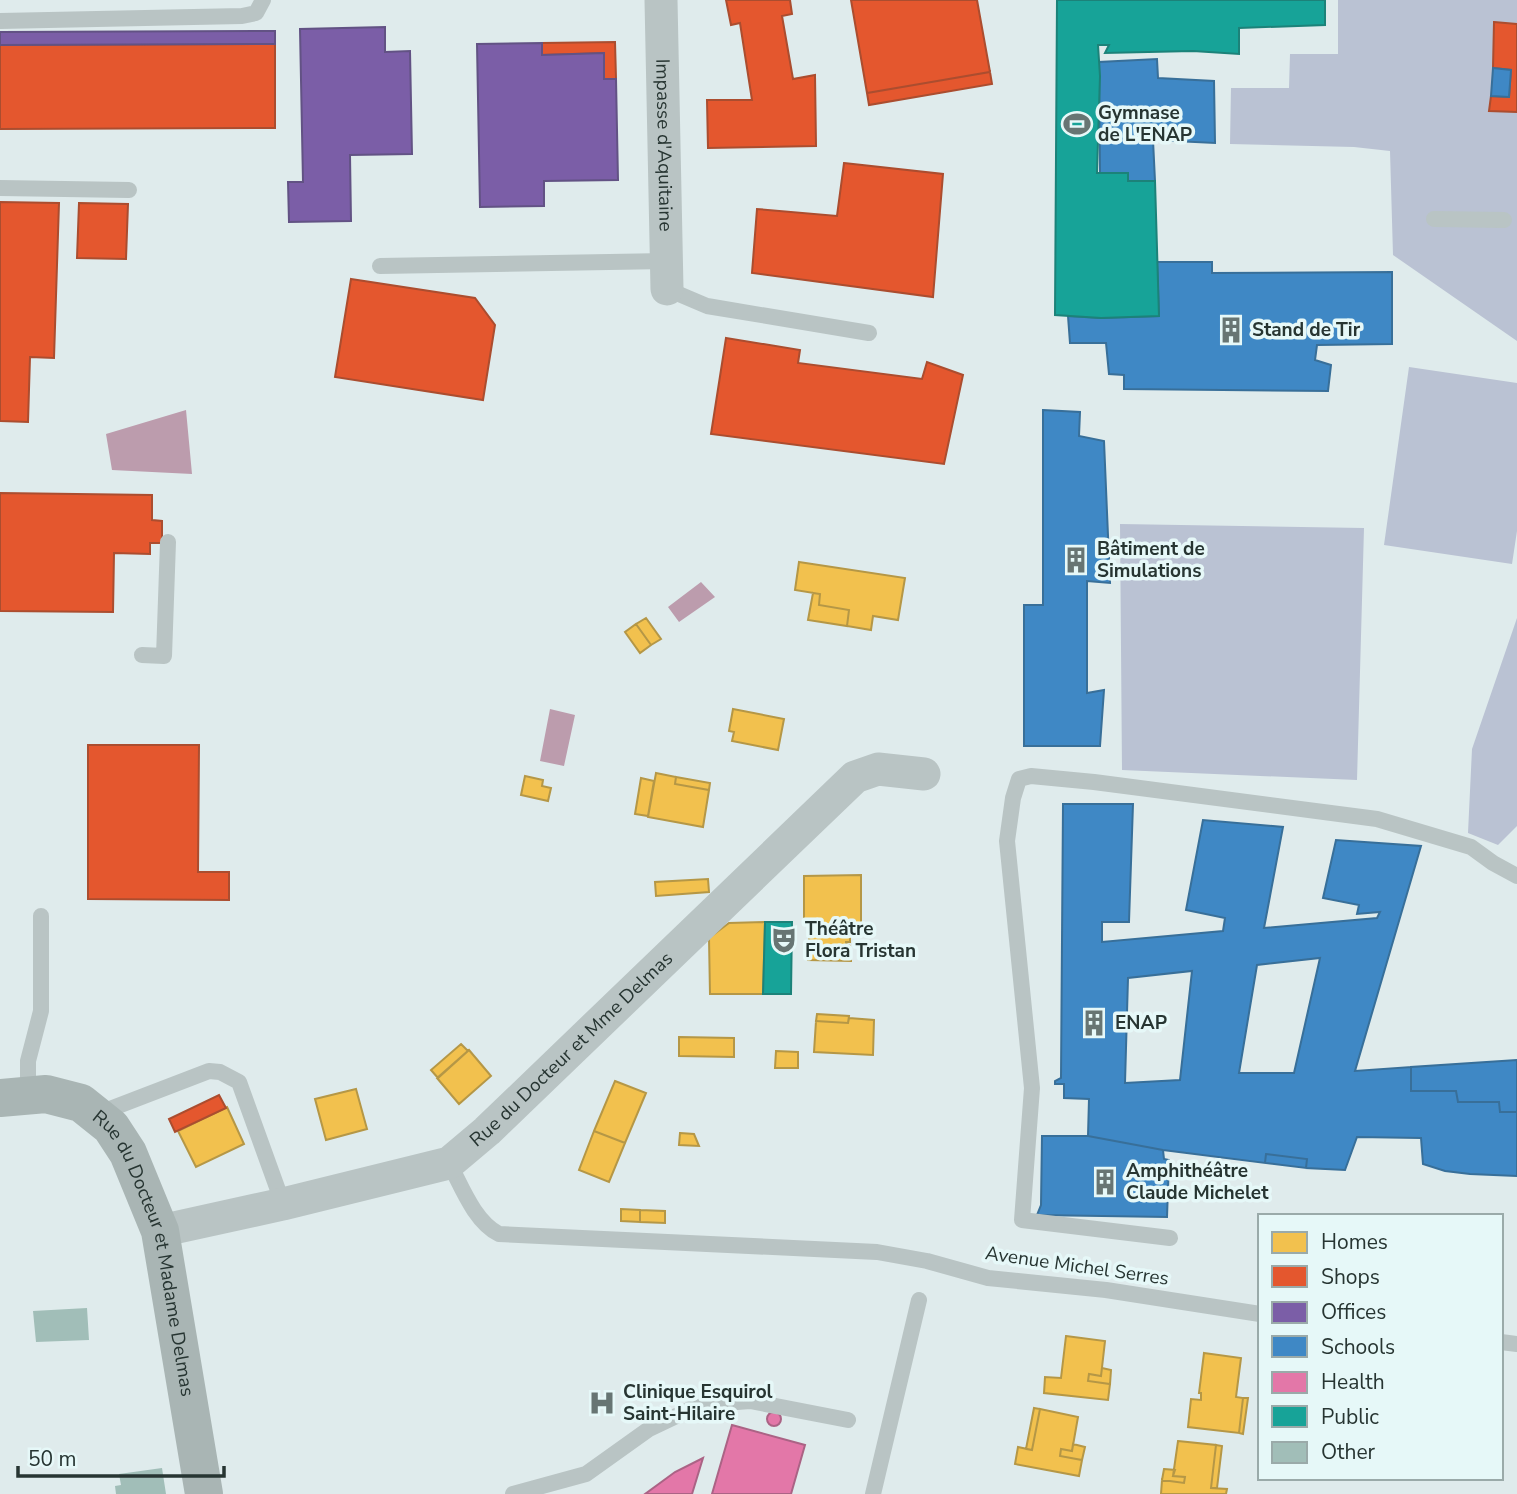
<svg xmlns="http://www.w3.org/2000/svg" width="1517" height="1494" font-family="'Nunito Sans',sans-serif">
<style>
.green{fill:#bac2d3}
.water{fill:#bc9cad}
.homes{fill:#f2c14e;stroke:#b59746;stroke-width:2}
.shops{fill:#e4572e;stroke:#ab4d2f;stroke-width:2}
.offices{fill:#7b5ea7;stroke:#625284;stroke-width:2}
.schools{fill:#3f88c5;stroke:#386f99;stroke-width:2;fill-rule:evenodd}
.health{fill:#e377a8;stroke:#ab6385;stroke-width:2}
.public{fill:#17a398;stroke:#1c8279;stroke-width:2}
.building{fill:#a1beb8}
.lines{fill:none;stroke-linecap:round;stroke-linejoin:round}
.lane{stroke:#b9c4c4;stroke-width:16}
.street{stroke:#b9c4c4;stroke-width:33}
.secondary{stroke:#a9b5b4;stroke-width:38}
.labels{text-anchor:middle;dominant-baseline:central;stroke-width:7;stroke-linejoin:round;paint-order:stroke}
.poi-label{font-size:19px;font-weight:bold;fill:#273532;stroke:#e6f8f8;text-anchor:start}
.street-label{font-size:19px;fill:#273532;stroke:#e6f8f8}
</style>
<rect width="100%" height="100%" fill="#dfebec"/>
<path class="green" d="M1338,0H1517V341L1393,255L1390,151L1354,147L1230,144L1231,88H1289L1290,54H1338Z
M1409,367L1517,383V531L1512,564L1384,545Z
M1120,524L1364,528L1357,780L1122,770Z
M1517,618V826L1498,845L1468,833L1472,749Z"/>
<path class="water" d="M186,410L192,474L112,470L106,434Z
M701,582L715,597L679,622L668,607Z
M550,709L575,715L564,766L540,761Z"/>
<path class="homes" d="M799,562L905,578L898,620L873,616L871,630L847,626L849,610L819,605L820,594L795,590Z
M813,593L820,594L819,605L849,610L847,626L808,620Z
M646,618L661,639L651,645L636,624Z
M636,624L651,645L640,653L625,632Z
M733,709L784,719L778,750L732,741L734,732L729,731Z
M656,773L676,777L675,784L709,790L703,827L648,817Z
M525,776L543,780L542,786L551,788L548,801L521,795Z
M676,777L710,783L709,790L675,784Z
M641,778L654,781L648,816L635,814Z
M861,875V924H849V929H846V935H850V942H846V944L850,946L851,961L808,960L810,924H804V876Z
M708,879L709,892L656,896L655,882Z
M765,922L763,994H710L709,938L729,923Z
M817,1014L849,1016L848,1023L816,1021Z
M849,1018L874,1020L873,1055L814,1052L816,1021L848,1023Z
M679,1037L734,1038V1057L679,1056Z
M461,1044L468,1051L438,1078L431,1070Z
M469,1050L491,1076L459,1104L437,1078Z
M776,1051L798,1052V1068H775Z
M615,1081L646,1093L625,1143L594,1131Z
M356,1089L367,1129L326,1140L315,1099Z
M227,1107L244,1144L196,1167L178,1131Z
M594,1131L625,1143L609,1182L579,1170Z
M680,1133L694,1134L699,1146L679,1145Z
M621,1209L640,1210V1222L621,1221Z
M640,1210L665,1211V1223L640,1222Z
M1066,1336L1105,1341L1101,1376L1089,1374L1088,1381L1110,1384L1108,1400L1044,1393L1045,1377L1061,1378Z
M1204,1353L1241,1358L1236,1397L1243,1398L1239,1433L1188,1427L1191,1399L1201,1400V1393H1199Z
M1102,1368L1111,1370L1110,1384L1088,1381L1089,1374L1101,1376Z
M1243,1398H1248L1243,1434L1239,1433Z
M1034,1408L1040,1409L1032,1450L1026,1449Z
M1040,1409L1078,1417L1072,1451L1061,1449L1060,1456L1082,1460L1079,1476L1015,1464L1018,1447L1032,1450Z
M1178,1441L1216,1445L1211,1488L1227,1489L1226,1494H1161L1162,1480L1184,1483L1185,1477L1173,1476Z
M1073,1444L1085,1447L1082,1460L1060,1456L1061,1449L1072,1451Z
M1216,1445L1222,1446L1217,1488H1211Z
M1164,1469L1175,1470L1173,1476L1185,1477L1184,1483L1162,1480Z"/>
<path class="shops" d="M726,0H790L792,14L782,16L793,79L815,75L816,146L708,148L707,100H752L740,23L731,25Z
M851,0H977L990,72L867,93Z
M1494,22L1517,24V112L1489,111L1491,96L1509,97L1511,70L1493,68Z
M615,42L616,79H604V53L542,55V43Z
M275,44V128L0,129V45Z
M990,72L992,84L869,105L867,93Z
M844,163L943,174L933,297L752,273L757,209L837,216Z
M0,202L59,203L54,358L30,357L28,422L0,421Z
M79,203L128,204L126,259L77,258Z
M351,279L475,298L495,325L483,400L335,377Z
M726,338L800,350L798,363L922,379L927,362L963,375L944,464L711,434Z
M0,493L152,495V520L162,521V543H150V554L114,553L113,612L0,611Z
M88,745H199L198,872H229V900L88,899Z
M219,1095L226,1108L175,1132L169,1119Z"/>
<path class="offices" d="M385,27V52L410,51L412,154L350,155L351,221L289,222L288,182H303L300,29Z
M275,31V44L0,45V32Z
M542,43V55L604,53V79H616L618,180L544,181V206L480,207L477,44Z"/>
<path class="schools" d="M1157,59L1158,78L1214,81L1215,143L1153,140L1155,181H1128V173H1100L1099,62Z
M1493,68L1511,70L1509,97L1491,96Z
M1157,262H1212V273L1392,272V344L1317,345L1315,360L1331,365L1328,391L1124,389V375L1109,374L1106,343H1070L1068,316L1101,318L1159,316Z
M1043,410L1080,412L1079,436L1104,441L1110,583L1087,581V693L1104,690L1100,746H1024V605H1043Z
M1063,804H1133L1129,922H1102V942L1223,931L1225,918L1186,910L1203,820L1283,827L1264,928L1377,918L1380,912L1357,914L1359,905L1323,898L1336,840L1421,846L1355,1071L1411,1067V1091H1456L1458,1102H1499L1500,1112H1517V1176L1470,1174L1445,1171L1423,1164L1421,1138L1357,1137L1345,1170L1306,1168L1307,1159L1266,1154L1265,1163L1163,1150L1088,1136L1089,1099L1064,1098V1084H1055V1081L1061,1078ZM1320,958L1294,1073H1239L1257,965ZM1192,971L1180,1080L1125,1083L1128,978Z
M1517,1060V1112H1500L1499,1102H1458L1456,1091H1411V1067Z
M1042,1136H1088L1163,1150L1164,1159L1169,1160L1167,1217L1037,1215L1041,1205Z
M1266,1154L1307,1159L1306,1168L1265,1163Z"/>
<path class="health" d="M767 1419a7 7 0 1 1 14 0a7 7 0 1 1-14 0Z
M732,1425L805,1445L791,1494H712Z
M703,1458L692,1494H645L675,1472Z"/>
<path class="public" d="M1057,0H1325V25L1239,28V54L1193,51L1105,53L1109,45H1098L1100,76L1097,173H1128V181H1155L1159,316L1101,318L1055,315Z
M765,922H792L791,994H763Z"/>
<path class="building" d="M87,1308L89,1340L36,1342L33,1311Z
M162,1468L166,1494H116L115,1486L121,1485L119,1474Z"/>
<g class="lines">
<path class="lane" d="M0,21L242,16L256,13L263,0
M0,188L129,190
M1434,219L1504,220
M380,266L667,261
M667,289L707,306L869,333
M142,655L164,656L168,542
M28,1096V1061L41,1011V916
M97,1114L209,1071L220,1072L239,1082L283,1204
M449,1163C462,1187 474,1221 499,1234L877,1252L927,1261L988,1278L1106,1290L1260,1314
M1170,1238L1022,1220L1032,1088L1007,841L1013,798L1019,779L1031,776L1094,782L1377,819L1471,847L1493,863L1517,876
M1501,1342L1517,1344
M513,1494L586,1474L649,1429L691,1409L711,1404L750,1401L848,1420
M873,1494L919,1300"/>
<g class="street">
<path id="s1" d="M661,0L667,289"/>
<path id="s2" d="M160,1231L283,1204L449,1163L487,1131L855,777L878,769L924,774"/>
</g>
<path class="secondary" id="s3" d="M0,1098L46,1094L81,1103L111,1127L128,1153L160,1231L204,1494"/>
</g>
<defs>
<g id="stadium-bare" transform="scale(2.1)"><path d="M0-5a6.5 5 0 1 0 0 10a6.5 5 0 1 0 0-10ZM-3.5-1.8h7v3.6h-7Z" fill="#677573" stroke="#e6f8f8" stroke-width="2.5" paint-order="stroke"/></g>
<g id="building-bare" transform="scale(2.1)"><path d="M-4-6H4V6H1V3H-1V6H-4ZM-2.5-4.3h1.7v1.8h-1.7ZM.8-4.3h1.7v1.8H.8ZM-2.5-1h1.7V.8h-1.7ZM.8-1h1.7V.8H.8Z" fill="#677573" stroke="#e6f8f8" stroke-width="2.5" paint-order="stroke"/></g>
<g id="theatre-bare" transform="scale(2.1)"><path d="M-5-5.5Q0-4 5-5.5V0Q5 5 0 6Q-5 5-5 0ZM-3.3-2.5H-1v1.5H-3.3ZM1-2.5H3.3v1.5H1ZM-2.8 1Q0 5.5 2.8 1Z" fill="#677573" stroke="#e6f8f8" stroke-width="2.5" paint-order="stroke"/></g>
<g id="hospital-bare" transform="scale(2.1)"><path d="M-5-5h3v3.5h4V-5h3V5h-3V1.5h-4V5h-3Z" fill="#677573" stroke="#e6f8f8" stroke-width="2.5" paint-order="stroke"/></g>
</defs>
<g fill-rule="evenodd">
<use href="#stadium-bare" x="1077" y="124"/>
<use href="#building-bare" x="1231" y="330"/>
<use href="#building-bare" x="1076" y="560"/>
<use href="#theatre-bare" x="784" y="940"/>
<use href="#building-bare" x="1094" y="1023"/>
<use href="#building-bare" x="1105" y="1182"/>
<use href="#hospital-bare" x="602" y="1403"/>
</g>
<g class="labels">
<g class="poi-label">
<text x="1098" y="113">Gymnase<tspan x="1098" dy="22">de L'ENAP</tspan></text>
<text x="1252" y="330">Stand de Tir</text>
<text x="1097" y="549">Bâtiment de<tspan x="1097" dy="22">Simulations</tspan></text>
<text x="805" y="929">Théâtre<tspan x="805" dy="22">Flora Tristan</tspan></text>
<text x="1115" y="1023">ENAP</text>
<text x="1126" y="1171">Amphithéâtre<tspan x="1126" dy="22">Claude Michelet</tspan></text>
<text x="623" y="1392">Clinique Esquirol<tspan x="623" dy="22">Saint-Hilaire</tspan></text>
</g>
<g class="street-label">
<text stroke="none"><textPath href="#s1" startOffset="145">Impasse d'Aquitaine</textPath></text>
<text stroke="none"><textPath href="#s2" startOffset="464">Rue du Docteur et Mme Delmas</textPath></text>
<text stroke="none"><textPath href="#s3" startOffset="252">Rue du Docteur et Madame Delmas</textPath></text>
<text transform="translate(1077 1266) rotate(8)">Avenue Michel Serres</text>
</g>
</g>
<rect x="1258" y="1214" width="245" height="266" fill="#e6f8f8" stroke="#9aaaa9" stroke-width="2"/>
<rect x="1272" y="1232" width="35" height="21" fill="#f2c14e" stroke="#9aaaa9" stroke-width="2"/>
<text x="1321" y="1249" font-size="21" fill="#273532">Homes</text>
<rect x="1272" y="1266" width="35" height="21" fill="#e4572e" stroke="#9aaaa9" stroke-width="2"/>
<text x="1321" y="1284" font-size="21" fill="#273532">Shops</text>
<rect x="1272" y="1302" width="35" height="21" fill="#7b5ea7" stroke="#9aaaa9" stroke-width="2"/>
<text x="1321" y="1319" font-size="21" fill="#273532">Offices</text>
<rect x="1272" y="1336" width="35" height="21" fill="#3f88c5" stroke="#9aaaa9" stroke-width="2"/>
<text x="1321" y="1354" font-size="21" fill="#273532">Schools</text>
<rect x="1272" y="1372" width="35" height="21" fill="#e377a8" stroke="#9aaaa9" stroke-width="2"/>
<text x="1321" y="1389" font-size="21" fill="#273532">Health</text>
<rect x="1272" y="1406" width="35" height="21" fill="#17a398" stroke="#9aaaa9" stroke-width="2"/>
<text x="1321" y="1424" font-size="21" fill="#273532">Public</text>
<rect x="1272" y="1442" width="35" height="21" fill="#a1beb8" stroke="#9aaaa9" stroke-width="2"/>
<text x="1321" y="1459" font-size="21" fill="#273532">Other</text>
<path d="M18 1466v10h206v-10" fill="none" stroke="#273532" stroke-width="3.5"/>
<text x="28" y="1466" font-size="21" fill="#273532" stroke="#e6f8f8" stroke-width="5" paint-order="stroke">50 m</text>
</svg>
